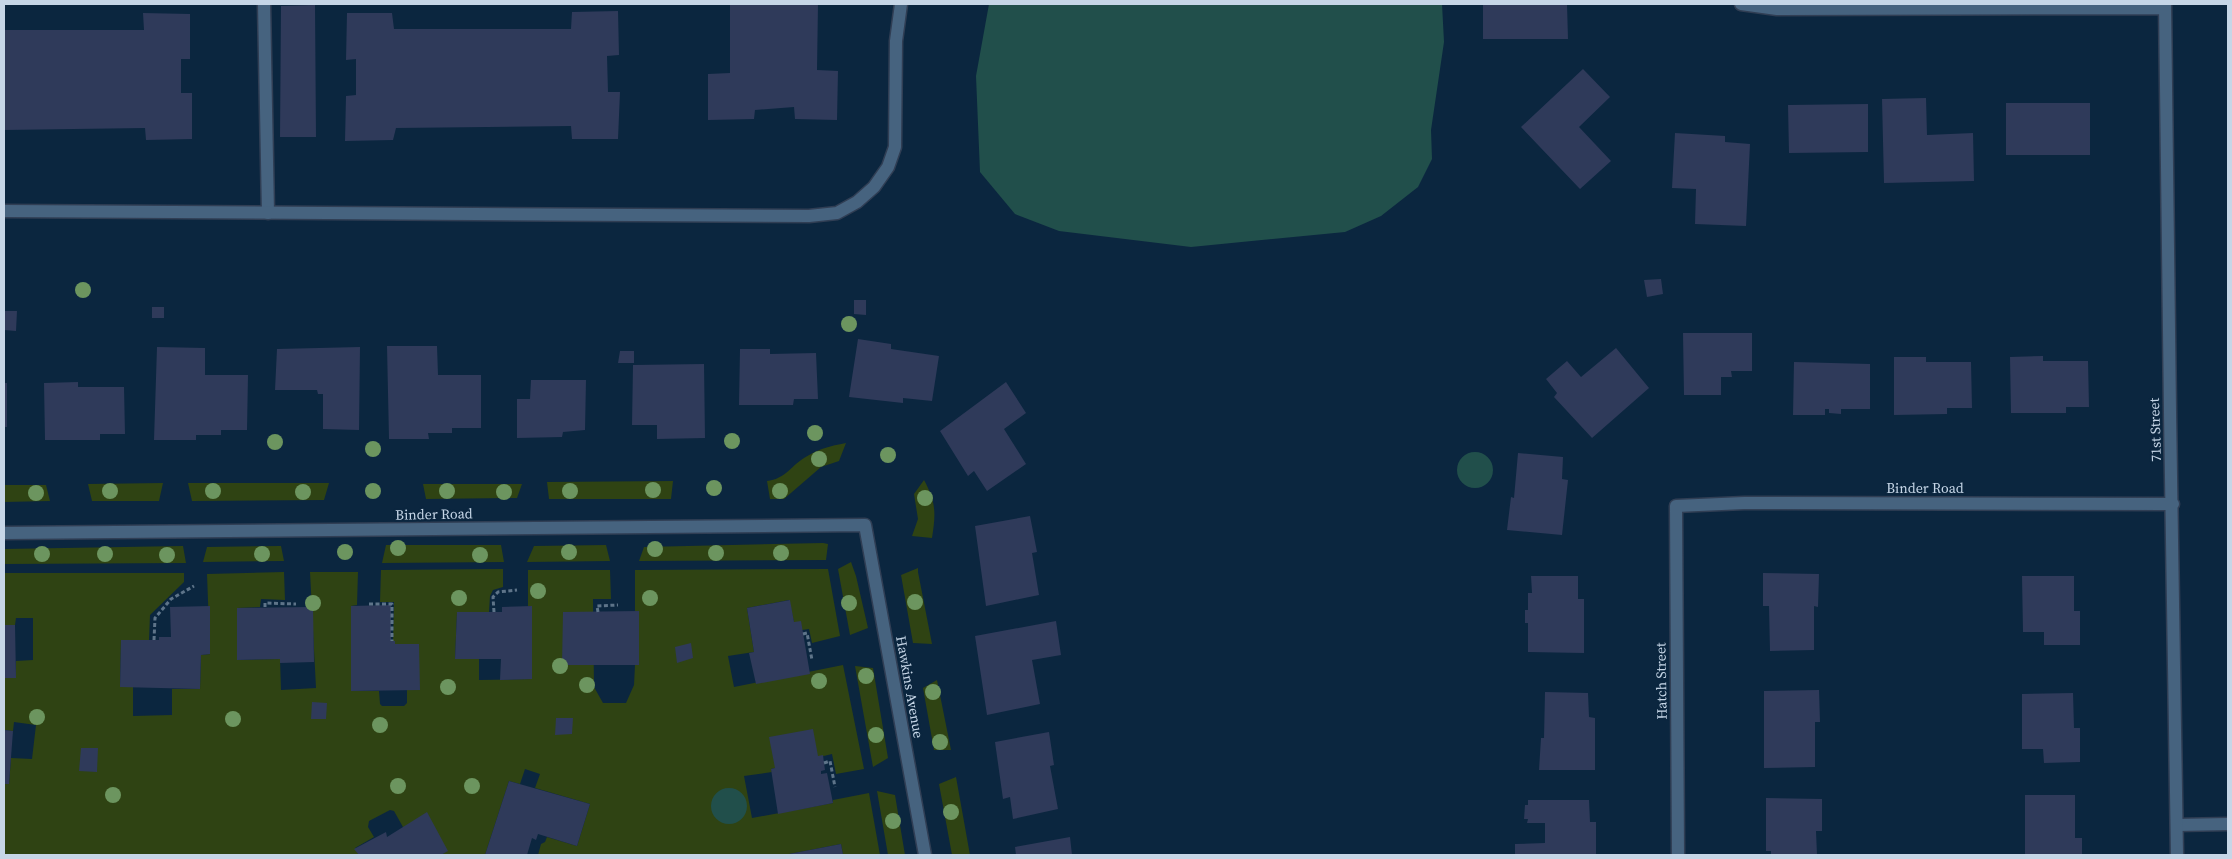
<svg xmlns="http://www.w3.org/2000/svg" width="2232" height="859" font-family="'Source Serif 4',serif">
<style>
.green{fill:#2f4313}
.water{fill:#214f4b}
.building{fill:#2f3a5a}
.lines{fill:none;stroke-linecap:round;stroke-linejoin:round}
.service-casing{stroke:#303e54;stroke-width:15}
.minor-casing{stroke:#303e54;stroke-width:15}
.path{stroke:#5e7489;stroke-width:3;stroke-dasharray:4 2.5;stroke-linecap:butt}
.service{stroke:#46637f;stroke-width:12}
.minor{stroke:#46637f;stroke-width:12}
.tree{fill:#6c955f}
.labels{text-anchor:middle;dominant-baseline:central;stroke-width:4;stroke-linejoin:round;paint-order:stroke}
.street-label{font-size:14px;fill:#c6d6e7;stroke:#0b263f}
</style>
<rect width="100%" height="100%" fill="#0b263f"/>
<path class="green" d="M846,443L839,461L821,467L784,499H770L767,481C785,479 790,467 804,458C818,449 830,446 846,443Z
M924,480C936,502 936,513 932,538L912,536L918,519L914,494Z
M673,481L671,499H549L547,482Z
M163,483L159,501H92L88,484Z
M188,483H329L324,500L192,501Z
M423,484H522L517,498L426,499Z
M4,485H46L50,501L4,502Z
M823,543L828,544L826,560L639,561L644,547Z
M386,545H501L504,562L382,563Z
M606,545L610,561L527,562L534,546Z
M183,546L186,563L4,564V549Z
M281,546L284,561L203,562L207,547Z
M851,562L856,576L868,628L850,635L838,569Z
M918,568V572L932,644L913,643L901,575Z
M503,569V587L493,590L490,596L489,612L457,613L455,659H479V680L532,679V606H528V570H610L611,599H593L594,687L603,703H626L634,685L635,665L639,664V612L635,611V570L828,569L840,636L812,643L809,629L802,630L794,622L789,600L747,608L754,652L728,656L734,687L843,665L864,769L836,774L832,754L771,769L772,772L744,776L752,818L833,803V800L869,793L880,855H843L841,844L784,855H538L541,844L545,842L547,837L577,846L590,804L535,788L540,774L525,769L520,784L509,781L485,855H441L447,851L403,827L394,811L390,810L369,821L368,827L374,837L355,848L359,855H4V784H9L11,758L32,759L36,725L14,722L13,731L4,730V678H16V661L33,660V618H16L15,625H4V573H184V582L150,615L149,640H121L120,687H133V716L172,715V689H200L201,655L210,654L207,574L284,572L285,600L261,599L260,607L237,608V660L280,659L281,690L316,688L310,572H358L357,605L351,606V691H379L380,704L382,706H404L407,703V690H419V644H395L393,641L394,602H380L381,570Z
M855,666L873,668L888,758L873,767Z
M937,680L951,750H934L923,688Z
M956,777L970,855H952L939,784Z
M877,791L895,795L905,855H888Z"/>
<path class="water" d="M989,4H1442L1444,42L1431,130L1432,159L1418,187L1381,216L1345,232L1191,247L1059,231L1015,214L980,172L976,76Z
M1457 470a18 18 0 1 1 36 0a18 18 0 1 1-36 0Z
M711 806a18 18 0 1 1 36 0a18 18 0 1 1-36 0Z"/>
<path class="building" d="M730,4H818L817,70L838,71L837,120L795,119L794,107L755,110L754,119L708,120V74L730,73Z
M1483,4H1567L1568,39H1483Z
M315,5L316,137H280L281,6Z
M618,11L619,55L607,56L608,92H620L618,139H572L571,126L396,128L393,140L345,141L346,96L356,95V59L346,60L347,13H392L394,29H571L572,12Z
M143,13L190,14V59H181V93H192V139L146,140L145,128L4,130V30H144Z
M1583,69L1610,97L1579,127L1611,161L1580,189L1521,127Z
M1926,98L1927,135L1973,133L1974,181L1884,183L1882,99Z
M2006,103H2090V155H2006Z
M1868,104V152L1789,153L1788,105Z
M1675,133L1725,136V142L1750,144L1746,226L1695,224L1696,189L1672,188Z
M1661,279L1663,294L1647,297L1644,280Z
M854,300H866V315L854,314Z
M152,307H164V318H152Z
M4,311H17L16,331L4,330Z
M1683,333H1752V371H1731L1732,377H1721V395H1684Z
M858,339L891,344V349L939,356L932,401L903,398V403L849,397Z
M387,346H437L438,375H481V428H452V433H428L429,439H389Z
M157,347L205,348V375H248L247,430H221V435H196V440H154Z
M360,347L359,430L323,429V394H318L317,390H275L277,349Z
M1616,348L1649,388L1592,438L1554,397L1557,393L1546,379L1567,361L1581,377Z
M740,349H770V354L816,353L818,399H794L793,405H739Z
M620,351H634V363H618Z
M2043,356V361H2088L2089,407H2066V413H2011L2010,357Z
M1894,357H1926V362H1971L1972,408H1947V414L1894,415Z
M1794,362L1870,364V409H1841V414L1829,413V409H1825V415H1793Z
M704,364L705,438L657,439V425H632L633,365Z
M531,380H586L585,430L563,432L562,437L517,438V399H530Z
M78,382V387H124L125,434H100V440H45L44,383Z
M1006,382L1026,413L1004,429L1026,464L987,491L974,471L968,476L940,431Z
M4,383H7V427H4Z
M1518,453L1563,457L1562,479L1568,480L1562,535L1507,530L1511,497L1514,498Z
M1030,516L1037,552L1032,553L1039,595L986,606L975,526Z
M1763,573L1819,574L1818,607L1814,606V650L1770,651L1769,606H1763Z
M1531,576H1578V599H1584V653L1528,652V623H1525V610H1528V593H1532Z
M2022,576H2074V611H2080V645H2044V632H2023Z
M790,600L794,622L801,621L810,674L756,684L749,653L754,652L747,608Z
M391,605V641H395V644H419L420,690L351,691V606Z
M210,606V654L201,655L200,689L120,687L121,640H159V637H171L170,607Z
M532,606V679L500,680L501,659H455L457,612H502V607Z
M310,607H313L314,662L280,663V659L237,660V608Z
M639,611V665H562L563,612Z
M1056,621L1061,655L1032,660L1040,704L987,715L975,636Z
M4,625H15L16,678H4Z
M691,643L693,658L677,663L675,647Z
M1819,690L1820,722H1815V767L1764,768V691Z
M1545,692L1588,693L1589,717L1595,718V770H1539L1541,738H1544Z
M2073,693L2074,728H2080V762L2044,763L2043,749H2022V694Z
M312,702L327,703L326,719H311Z
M556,718H573L572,734L555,735Z
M813,729L818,756L823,755L824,763L825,770L821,771V774L827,773L833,803L778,814L771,769L775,768L769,737Z
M4,730L13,731L9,784H4Z
M1049,732L1054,765L1050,766L1058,809L1013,819L1010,797L1003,799L995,742Z
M81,748H98L97,772L79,771Z
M509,781L590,804L577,846L538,834L536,840L532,838L527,855H485Z
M2025,795H2075V838H2082V855H2025Z
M1766,798L1822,799V831H1816L1817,855H1771V851H1766Z
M1528,800H1589L1590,822H1596V855H1515V844L1545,843V823H1527L1528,819H1524L1525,805H1528Z
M427,812L448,851L441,855H359L354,849L386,832L387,837Z
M1070,837L1072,855H1016L1015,847Z
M841,844L843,855H789V854Z"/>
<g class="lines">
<g class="service-casing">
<path id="service" d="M264,4L268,213
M2177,825L2228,824"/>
</g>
<g class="minor-casing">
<path id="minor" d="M1741,4L1777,9L2165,8
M2165,4C2167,288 2173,571 2177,855
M4,211L809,216L837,213L857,202L874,187L888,167L895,147L896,41L901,4
M4,533L865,525L925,855
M1678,855L1676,506L1744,503L2173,504"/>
</g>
<path class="path" d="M369,604H392V641
M265,607V603L296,604
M494,612L493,597L498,592L517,590
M598,612L597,606L618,605
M803,634L807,633L812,660
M154,640L155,618L171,599L194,586
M824,763L830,761L835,787"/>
<use href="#service" class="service"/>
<use href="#minor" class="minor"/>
</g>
<g class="tree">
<circle cx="83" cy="290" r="8"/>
<circle cx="849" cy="324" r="8"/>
<circle cx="815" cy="433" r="8"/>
<circle cx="732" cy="441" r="8"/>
<circle cx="275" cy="442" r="8"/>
<circle cx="373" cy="449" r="8"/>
<circle cx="888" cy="455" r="8"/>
<circle cx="819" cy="459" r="8"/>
<circle cx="714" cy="488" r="8"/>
<circle cx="653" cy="490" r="8"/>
<circle cx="110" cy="491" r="8"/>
<circle cx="213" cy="491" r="8"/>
<circle cx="373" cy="491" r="8"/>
<circle cx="447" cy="491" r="8"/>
<circle cx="570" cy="491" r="8"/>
<circle cx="780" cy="491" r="8"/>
<circle cx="303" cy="492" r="8"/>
<circle cx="504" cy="492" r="8"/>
<circle cx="36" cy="493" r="8"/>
<circle cx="925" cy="498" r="8"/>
<circle cx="398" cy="548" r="8"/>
<circle cx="655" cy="549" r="8"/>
<circle cx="345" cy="552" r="8"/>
<circle cx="569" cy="552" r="8"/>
<circle cx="716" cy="553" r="8"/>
<circle cx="781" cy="553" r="8"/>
<circle cx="42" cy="554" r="8"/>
<circle cx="105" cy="554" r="8"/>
<circle cx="262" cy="554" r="8"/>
<circle cx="167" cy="555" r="8"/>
<circle cx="480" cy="555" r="8"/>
<circle cx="538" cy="591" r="8"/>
<circle cx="459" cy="598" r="8"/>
<circle cx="650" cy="598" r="8"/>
<circle cx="915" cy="602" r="8"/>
<circle cx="313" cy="603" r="8"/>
<circle cx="849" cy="603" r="8"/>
<circle cx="560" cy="666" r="8"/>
<circle cx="866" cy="676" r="8"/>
<circle cx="819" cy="681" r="8"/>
<circle cx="587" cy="685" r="8"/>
<circle cx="448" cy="687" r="8"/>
<circle cx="933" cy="692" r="8"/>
<circle cx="37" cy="717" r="8"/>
<circle cx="233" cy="719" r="8"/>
<circle cx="380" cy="725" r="8"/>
<circle cx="876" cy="735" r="8"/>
<circle cx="940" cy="742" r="8"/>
<circle cx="398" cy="786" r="8"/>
<circle cx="472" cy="786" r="8"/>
<circle cx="113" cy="795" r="8"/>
<circle cx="951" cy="812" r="8"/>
<circle cx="893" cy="821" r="8"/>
</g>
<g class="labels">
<g class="street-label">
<text transform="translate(2155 430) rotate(-92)">71st Street</text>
<text x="1925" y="488">Binder Road</text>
<text transform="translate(434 514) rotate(-1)">Binder Road</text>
<text transform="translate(1661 681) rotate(-91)">Hatch Street</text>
<text transform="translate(910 687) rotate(80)">Hawkins Avenue</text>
</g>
</g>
<rect width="2232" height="859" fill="none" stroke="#c6d6e7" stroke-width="10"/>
</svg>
